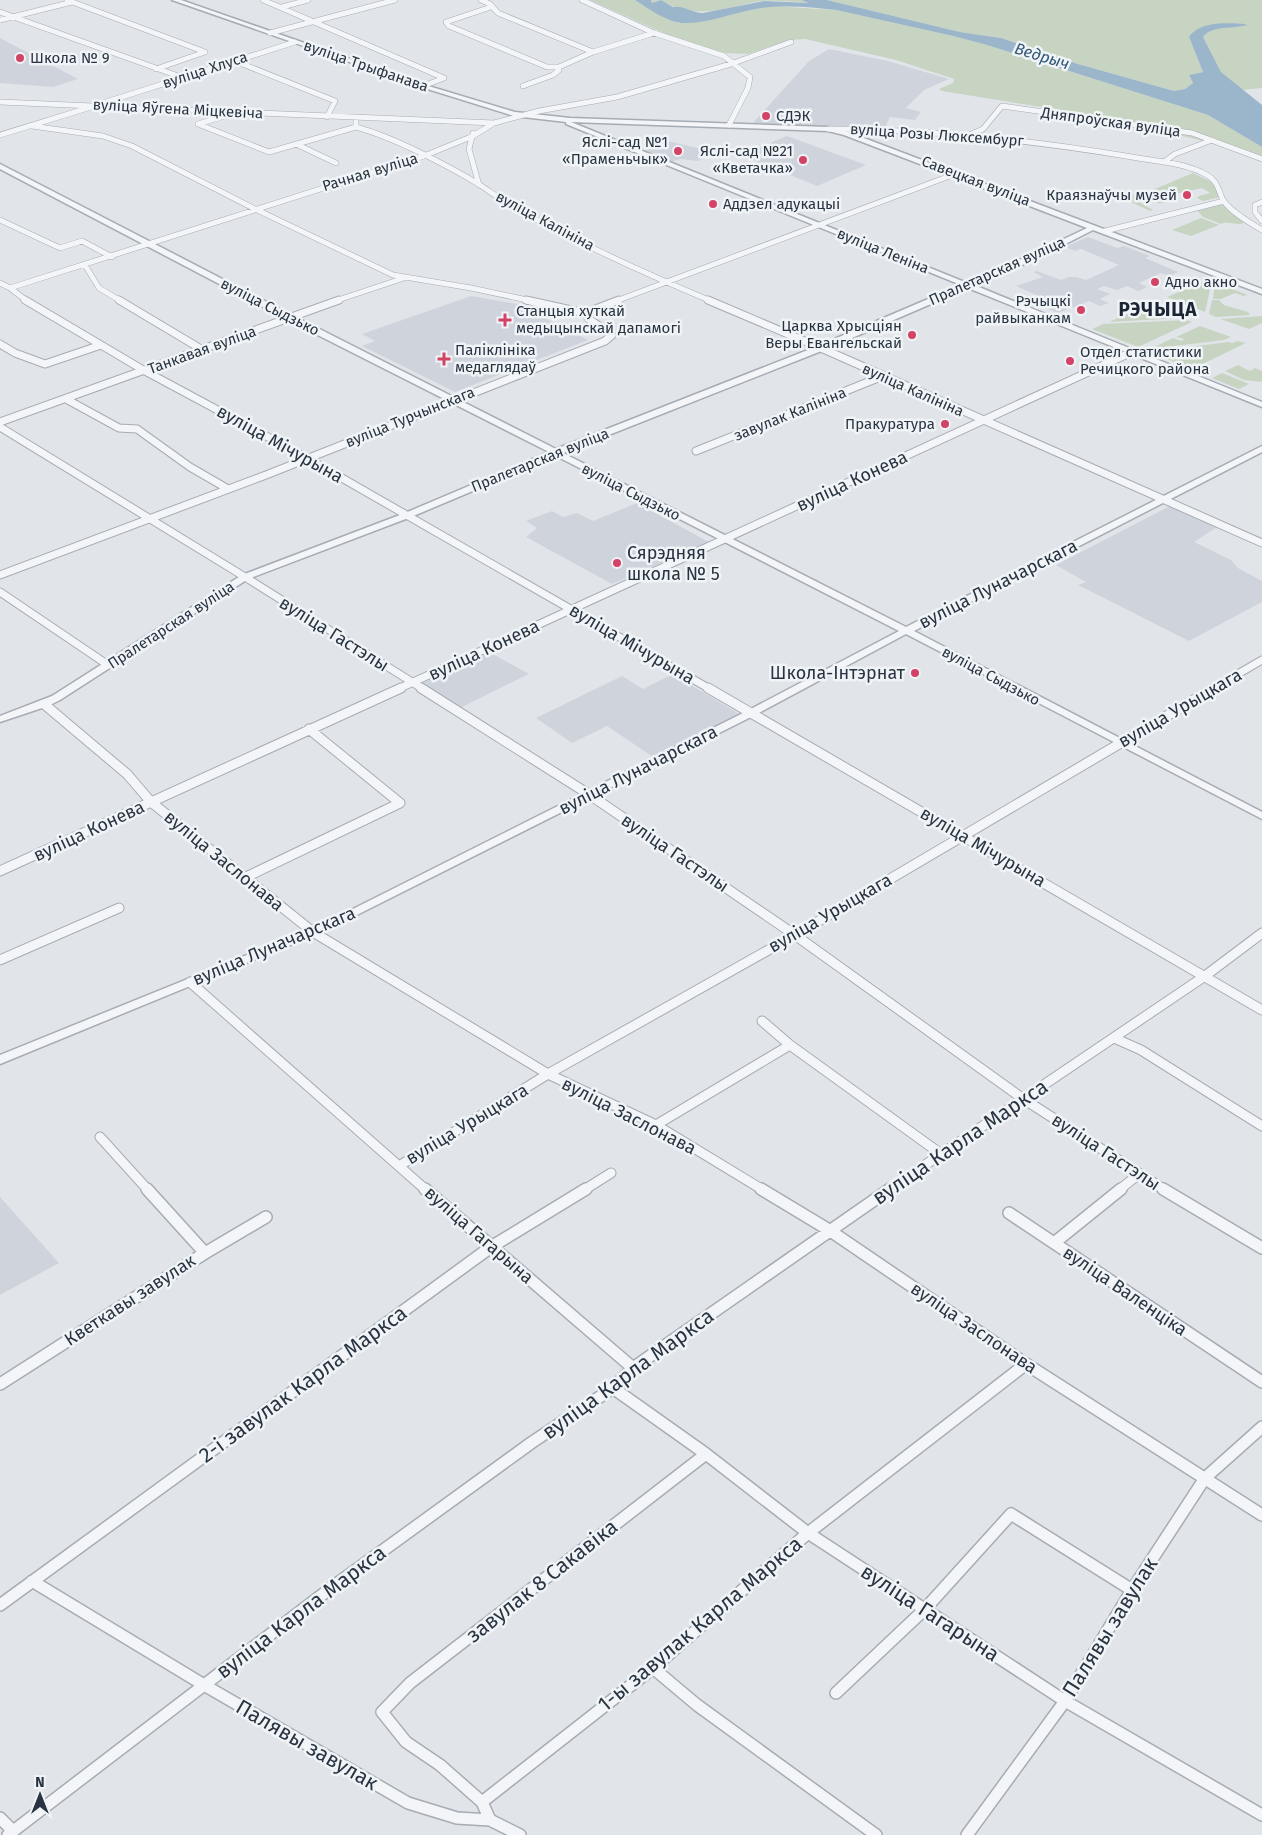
<svg xmlns="http://www.w3.org/2000/svg" width="1262" height="1835" font-family="'Fira Sans',sans-serif">
<style>
.built{fill:#cfd4dc}
.green{fill:#c8d4c2}
.water{fill:#9bb6cb}
.lines{fill:none;stroke-linecap:round;stroke-linejoin:round}
.minor-far3-casing{stroke:#a6acb4;stroke-width:6}
.minor-far2-casing{stroke:#a6acb4;stroke-width:9}
.minor-far1-casing{stroke:#a6acb4;stroke-width:11}
.minor-casing{stroke:#a6acb4;stroke-width:14}
.tertiary-casing{stroke:#a6acb4;stroke-width:3}
.minor-far3{stroke:#f4f5f8;stroke-width:5}
.minor-far2{stroke:#f4f5f8;stroke-width:7}
.minor-far1{stroke:#f4f5f8;stroke-width:9}
.minor{stroke:#f4f5f8;stroke-width:11}
.tertiary{fill:#f4f5f8;fill-rule:evenodd}
.poi-dot{fill:#d24366;stroke:#f0f4f7;stroke-width:2}
.labels{text-anchor:middle;dominant-baseline:central;stroke-width:5;stroke-linejoin:round;paint-order:stroke}
.far-poi-label{font-size:15px;fill:#293442;stroke:#f0f4f7;text-anchor:start}
.far-street-label{font-size:15px;fill:#293442;stroke:#f0f4f7}
.far-water-label{font-size:16px;font-style:italic;fill:#315777;stroke:#f0f4f7}
.street-label{font-size:18px;fill:#293442;stroke:#f0f4f7}
.poi-label{font-size:18px;fill:#293442;stroke:#f0f4f7;text-anchor:start}
.far-district-label{font-size:19px;font-weight:bold;letter-spacing:1px;fill:#1b2533;stroke:#f0f4f7}
.near-street-label{font-size:21px;fill:#293442;stroke:#f0f4f7}
</style>
<rect width="100%" height="100%" fill="#e1e5ea"/>
<path class="built" d="M0,38L78,79L53,87L0,83Z
M829,49L888,61L949,79L924,90L906,108L921,112L915,120L890,117L884,129L753,123L809,61Z
M787,136L866,165L817,186L741,155Z
M667,141L715,152L698,161L680,159L671,162L644,150Z
M1088,237L1117,248L1124,246L1150,256L1145,258L1178,272L1169,276L1161,273L1139,283L1147,287L1138,291L1127,286L1117,290L1104,286L1097,289L1110,294L1100,299L1109,303L1100,306L1089,301L1058,313L1031,301L1041,297L1016,286L1043,277L1033,272L1037,271L1061,280L1069,277H1076L1086,280L1119,265L1081,249L1075,251L1065,247Z
M471,296L517,304L588,340L455,392L362,346L375,341L362,334Z
M637,503L709,542L612,584L526,537L537,528L526,521L552,511L563,517L577,513L593,521Z
M1170,506L1217,527L1194,542L1231,560L1238,568L1262,581V602L1189,641L1078,585L1086,582L1056,565Z
M489,652L529,674L460,708L420,684Z
M673,674L739,714L653,757L607,726L572,743L536,718L622,676L643,689Z
M0,1197L59,1263L0,1295Z"/>
<path class="green" d="M590,0H635L651,10L679,23L773,6L836,10L953,36L987,45L1208,115L1262,147V162L1224,146L1104,117L942,91L939,89L953,83L954,79L896,60L805,39L790,40L748,54L723,53L670,36Z
M651,0H801L812,3C796,3 778,0 762,1C724,7 697,22 661,0L652,3Z
M827,0H1262V88L1242,90L1221,72L1203,37C1211,26 1231,27 1244,26L1245,24L1213,25L1189,37L1203,72L1189,75L1193,83L1185,89L1174,91L1078,64L1001,38L960,32Z
M1193,173L1212,182L1220,197L1203,201L1197,198L1199,196L1210,193L1202,188L1158,198L1166,203C1154,205 1150,198 1137,201L1153,210L1150,211L1123,198L1150,191Z
M1217,204L1225,206L1244,223C1235,226 1228,220 1221,224L1203,217L1197,210Z
M1201,218L1219,225L1191,236L1172,230Z
M1207,280L1212,281L1205,312L1167,297Z
M1215,283L1220,284L1248,295L1243,296L1235,293L1221,299H1213Z
M1212,300H1219L1224,305L1248,312L1250,315L1216,317L1209,314Z
M1149,305L1182,318L1109,322Z
M1262,316V323L1249,329L1220,319Z
M1186,320L1192,322L1138,347L1092,329L1103,324Z
M1200,326L1231,337L1224,340L1150,349L1173,338L1182,341L1184,339L1176,337Z
M1238,341L1246,343L1192,369L1150,352L1228,342L1232,343Z
M1238,365L1250,371L1255,368L1262,371V382L1244,380L1225,371Z
M1222,373L1249,384L1239,389L1212,378Z"/>
<path class="water" d="M635,0H651L652,3L661,0L673,7C684,5 692,13 703,13L764,1L809,3L801,0H827L960,32L1001,38L1078,64L1174,91L1185,89L1193,83L1189,75L1203,72L1189,37C1200,21 1227,23 1245,24L1247,25C1233,29 1212,25 1203,37L1221,72L1262,105V147L1208,115L987,45L953,36L836,10C808,7 779,4 751,10C729,14 706,24 683,23C669,23 647,8 635,0Z"/>
<g class="lines">
<g class="minor-far3-casing">
<path id="minor-far3" d="M67,0L205,52L156,69
M263,0L444,78L423,86
M481,0L490,4L498,13L593,52
M582,0L654,33L724,56L750,77L748,88L729,125
M282,7L308,0
M491,7L446,22L449,26L547,67H559L593,52L654,33
M0,12L181,77
M0,20L72,2
M270,33L395,0
M235,61L335,101L327,117
M523,86L553,75L559,70V67
M0,102L494,123
M103,103L295,42
M231,114L198,124L269,152L356,127
M356,119V127C393,137 447,165 480,185C492,193 503,201 515,208C578,243 644,273 711,301
M32,126L103,136L132,146L255,209L393,275L471,288L532,301
M828,129C928,129 1028,140 1126,156C1152,161 1184,162 1207,175C1218,181 1218,190 1223,200C1231,212 1250,223 1262,230
M473,133L469,149L479,185
M0,135L91,107
M967,136L983,129L1002,106L1192,133L1262,159
M296,144L336,163
M1164,162L1175,154L1212,140
M1262,202L1255,205V212L1262,221
M0,220L60,248L82,241L112,257
M1105,231L1224,201
M85,265L99,288L121,301
M0,283L10,288L27,301
M10,288L424,156L473,136L494,123L539,111L617,97L731,64L791,42
M335,301L404,278
M616,301L955,174"/>
</g>
<g class="minor-far2-casing">
<path id="minor-far2" d="M25,300L145,371L307,458L710,689
M119,300L201,349
M526,300L585,313
M708,300L821,348L1262,543
M0,344L15,353L45,364L101,345
M66,399L119,428L137,429L190,467L228,489
M0,422L339,300
M0,427L245,577L423,689
M696,451L883,376
M0,575L266,475L605,341L612,335L589,319L585,313L619,300
M0,592L108,665
M398,689L1132,352
M1212,689L1262,660"/>
</g>
<g class="minor-far1-casing">
<path id="minor-far1" d="M421,688L590,795L795,935L1022,1098L1165,1190
M708,688L1262,1010
M44,704L127,774L151,802L313,932L548,1074L656,1125L763,1190
M0,871L401,688
M244,878L400,803L309,729
M0,960L119,908
M190,982L426,1190
M762,1021L790,1045L941,1154
M1114,1038L1141,1050L1262,1126
M656,1125L790,1045
M100,1137L148,1190
M399,1166L548,1074L795,935L1214,688
M584,1190L611,1173
M888,1190L1205,976L1262,933
M1119,1190L1139,1174"/>
</g>
<g class="minor-casing">
<path id="minor" d="M425,1189L633,1368
M761,1189L829,1230L1026,1364L1262,1515
M1121,1189L1054,1243L1262,1382
M1163,1189L1262,1248
M1009,1213L1054,1243
M205,1253L266,1217
M0,1384L205,1253L147,1189
M613,1388L706,1454L808,1533L1065,1701L1262,1815
M706,1454L410,1683L382,1712L406,1742L440,1765L482,1802L653,1668L808,1533L1026,1364
M32,1581L204,1685L408,1803L457,1818L490,1820
M0,1605L491,1247L586,1189
M653,1668L697,1705L876,1835
M836,1693L925,1609L1011,1514L1132,1590
M482,1802L490,1820L520,1835
M0,1818L13,1831
M8,1835L327,1591L531,1443L613,1388L633,1368L890,1189
M967,1835L1065,1701L1132,1590L1205,1478L1262,1427"/>
</g>
<g class="tertiary-casing">
<path id="tertiary" d="M172,0H181L425,85L515,112L570,118L828,127L848,132L1262,289V294L1093,230L1032,261L974,285L1262,402V407L968,288L824,350L563,453L906,627L1262,446V452L914,631L1262,812V819L906,634L755,715L329,929L0,1064V1055L321,925L747,711L899,631L556,456L411,517L248,579L60,700L48,706L0,722V716L52,696L242,575L405,513L549,452L286,319L0,169V164L292,315L556,449L818,346L961,285L566,124V122L514,116L421,87ZM571,122L828,131L844,135L1087,228L1026,257L967,283Z"/>
</g>
<use href="#minor-far3" class="minor-far3"/>
<use href="#minor-far2" class="minor-far2"/>
<use href="#minor-far1" class="minor-far1"/>
<use href="#minor" class="minor"/>
<use href="#tertiary" class="tertiary"/>
</g>
<g class="poi-dot">
<circle cx="20" cy="58" r="5"/>
<circle cx="766" cy="116" r="5"/>
<circle cx="678" cy="151" r="5"/>
<circle cx="803" cy="160" r="5"/>
<circle cx="1187" cy="195" r="5"/>
<circle cx="713" cy="204" r="5"/>
<circle cx="1155" cy="282" r="5"/>
<circle cx="1081" cy="310" r="5"/>
<path d="M502.5 312.5h5v5h5v5h-5v5h-5v-5h-5v-5h5z"/>
<circle cx="912" cy="335" r="5"/>
<path d="M441.5 351.5h5v5h5v5h-5v5h-5v-5h-5v-5h5z"/>
<circle cx="1070" cy="361" r="5"/>
<circle cx="945" cy="424" r="5"/>
<circle cx="617" cy="563" r="5"/>
<circle cx="915" cy="673" r="5"/>
</g>
<g class="labels">
<g class="far-poi-label">
<text x="30" y="58">Школа № 9</text>
<text x="776" y="116">СДЭК</text>
<text x="668" y="142" text-anchor="end">Яслі-сад №1<tspan x="668" dy="17">«Праменьчык»</tspan></text>
<text x="793" y="151" text-anchor="end">Яслі-сад №21<tspan x="793" dy="17">«Кветачка»</tspan></text>
<text x="1177" y="195" text-anchor="end">Краязнаўчы музей</text>
<text x="723" y="204">Аддзел адукацыі</text>
<text x="1165" y="282">Адно акно</text>
<text x="1071" y="301" text-anchor="end">Рэчыцкі<tspan x="1071" dy="17">райвыканкам</tspan></text>
<text x="516" y="311">Станцыя хуткай<tspan x="516" dy="17">медыцынскай дапамогі</tspan></text>
<text x="902" y="326" text-anchor="end">Царква Хрысціян<tspan x="902" dy="17">Веры Евангельскай</tspan></text>
<text x="455" y="350">Паліклініка<tspan x="455" dy="17">медаглядаў</tspan></text>
<text x="1080" y="352">Отдел статистики<tspan x="1080" dy="17">Речицкого района</tspan></text>
<text x="935" y="424" text-anchor="end">Пракуратура</text>
</g>
<g class="far-street-label">
<text transform="translate(366 66) rotate(19)">вуліца Трыфанава</text>
<text transform="translate(205 70) rotate(-18)">вуліца Хлуса</text>
<text transform="translate(178 109) rotate(3)">вуліца Яўгена Міцкевіча</text>
<text transform="translate(1111 122) rotate(8)">Дняпроўская вуліца</text>
<text transform="translate(937 135) rotate(4)">вуліца Розы Люксембург</text>
<text transform="translate(370 172) rotate(-17)">Рачная вуліца</text>
<text transform="translate(976 181) rotate(21)">Савецкая вуліца</text>
<text transform="translate(545 221) rotate(28)">вуліца Калініна</text>
<text transform="translate(883 251) rotate(22)">вуліца Леніна</text>
<text transform="translate(997 271) rotate(-24)">Пралетарская вуліца</text>
<text transform="translate(270 307) rotate(27)">вуліца Сыдзько</text>
<text transform="translate(202 350) rotate(-20)">Танкавая вуліца</text>
<text transform="translate(913 390) rotate(24)">вуліца Калініна</text>
<text transform="translate(790 414) rotate(-22)">завулак Калініна</text>
<text transform="translate(410 417) rotate(-22)">вуліца Турчынскага</text>
<text transform="translate(540 460) rotate(-22)">Пралетарская вуліца</text>
<text transform="translate(631 492) rotate(27)">вуліца Сыдзько</text>
<text transform="translate(171 625) rotate(-33)">Пралетарская вуліца</text>
<text transform="translate(991 676) rotate(28)">вуліца Сыдзько</text>
</g>
<g class="far-water-label">
<text transform="translate(1042 56) rotate(17)">Ведрыч</text>
</g>
<g class="street-label">
<text transform="translate(280 444) rotate(29)">вуліца Мічурына</text>
<text transform="translate(852 481) rotate(-25)">вуліца Конева</text>
<text transform="translate(998 584) rotate(-27)">вуліца Луначарскага</text>
<text transform="translate(334 634) rotate(32)">вуліца Гастэлы</text>
<text transform="translate(632 644) rotate(30)">вуліца Мічурына</text>
<text transform="translate(484 650) rotate(-25)">вуліца Конева</text>
<text transform="translate(1180 708) rotate(-30)">вуліца Урыцкага</text>
<text transform="translate(638 770) rotate(-27)">вуліца Луначарскага</text>
<text transform="translate(89 831) rotate(-25)">вуліца Конева</text>
<text transform="translate(983 847) rotate(30)">вуліца Мічурына</text>
<text transform="translate(675 853) rotate(34)">вуліца Гастэлы</text>
<text transform="translate(224 861) rotate(39)">вуліца Заслонава</text>
<text transform="translate(830 913) rotate(-30)">вуліца Урыцкага</text>
<text transform="translate(274 946) rotate(-23)">вуліца Луначарскага</text>
<text transform="translate(629 1116) rotate(27)">вуліца Заслонава</text>
<text transform="translate(467 1124) rotate(-31)">вуліца Урыцкага</text>
<text transform="translate(1106 1152) rotate(33)">вуліца Гастэлы</text>
<text transform="translate(479 1235) rotate(41)">вуліца Гагарына</text>
<text transform="translate(1125 1291) rotate(34)">вуліца Валенціка</text>
<text transform="translate(130 1300) rotate(-33)">Кветкавы завулак</text>
<text transform="translate(974 1328) rotate(34)">вуліца Заслонава</text>
</g>
<g class="poi-label">
<text x="627" y="553">Сярэдняя<tspan x="627" dy="21">школа № 5</tspan></text>
<text x="905" y="673" text-anchor="end">Школа-Інтэрнат</text>
</g>
<g class="far-district-label">
<text x="1158" y="309">РЭЧЫЦА</text>
</g>
<g class="near-street-label">
<text transform="translate(960 1142) rotate(-34)">вуліца Карла Маркса</text>
<text transform="translate(628 1374) rotate(-36)">вуліца Карла Маркса</text>
<text transform="translate(303 1384) rotate(-36)">2-і завулак Карла Маркса</text>
<text transform="translate(542 1581) rotate(-38)">завулак 8 Сакавіка</text>
<text transform="translate(301 1612) rotate(-37)">вуліца Карла Маркса</text>
<text transform="translate(930 1613) rotate(33)">вуліца Гагарына</text>
<text transform="translate(700 1624) rotate(-40)">1-ы завулак Карла Маркса</text>
<text transform="translate(1110 1627) rotate(-58)">Палявы завулак</text>
<text transform="translate(307 1745) rotate(30)">Палявы завулак</text>
</g>
</g>
<g transform="translate(40 1795)" stroke="#f0f4f7" stroke-width="4" paint-order="stroke">
<path d="M0-4L9 19L0 12L-9 19Z" fill="#293442"/>
<text y="-8" font-size="14" font-weight="bold" text-anchor="middle" fill="#293442">N</text>
</g>
</svg>
